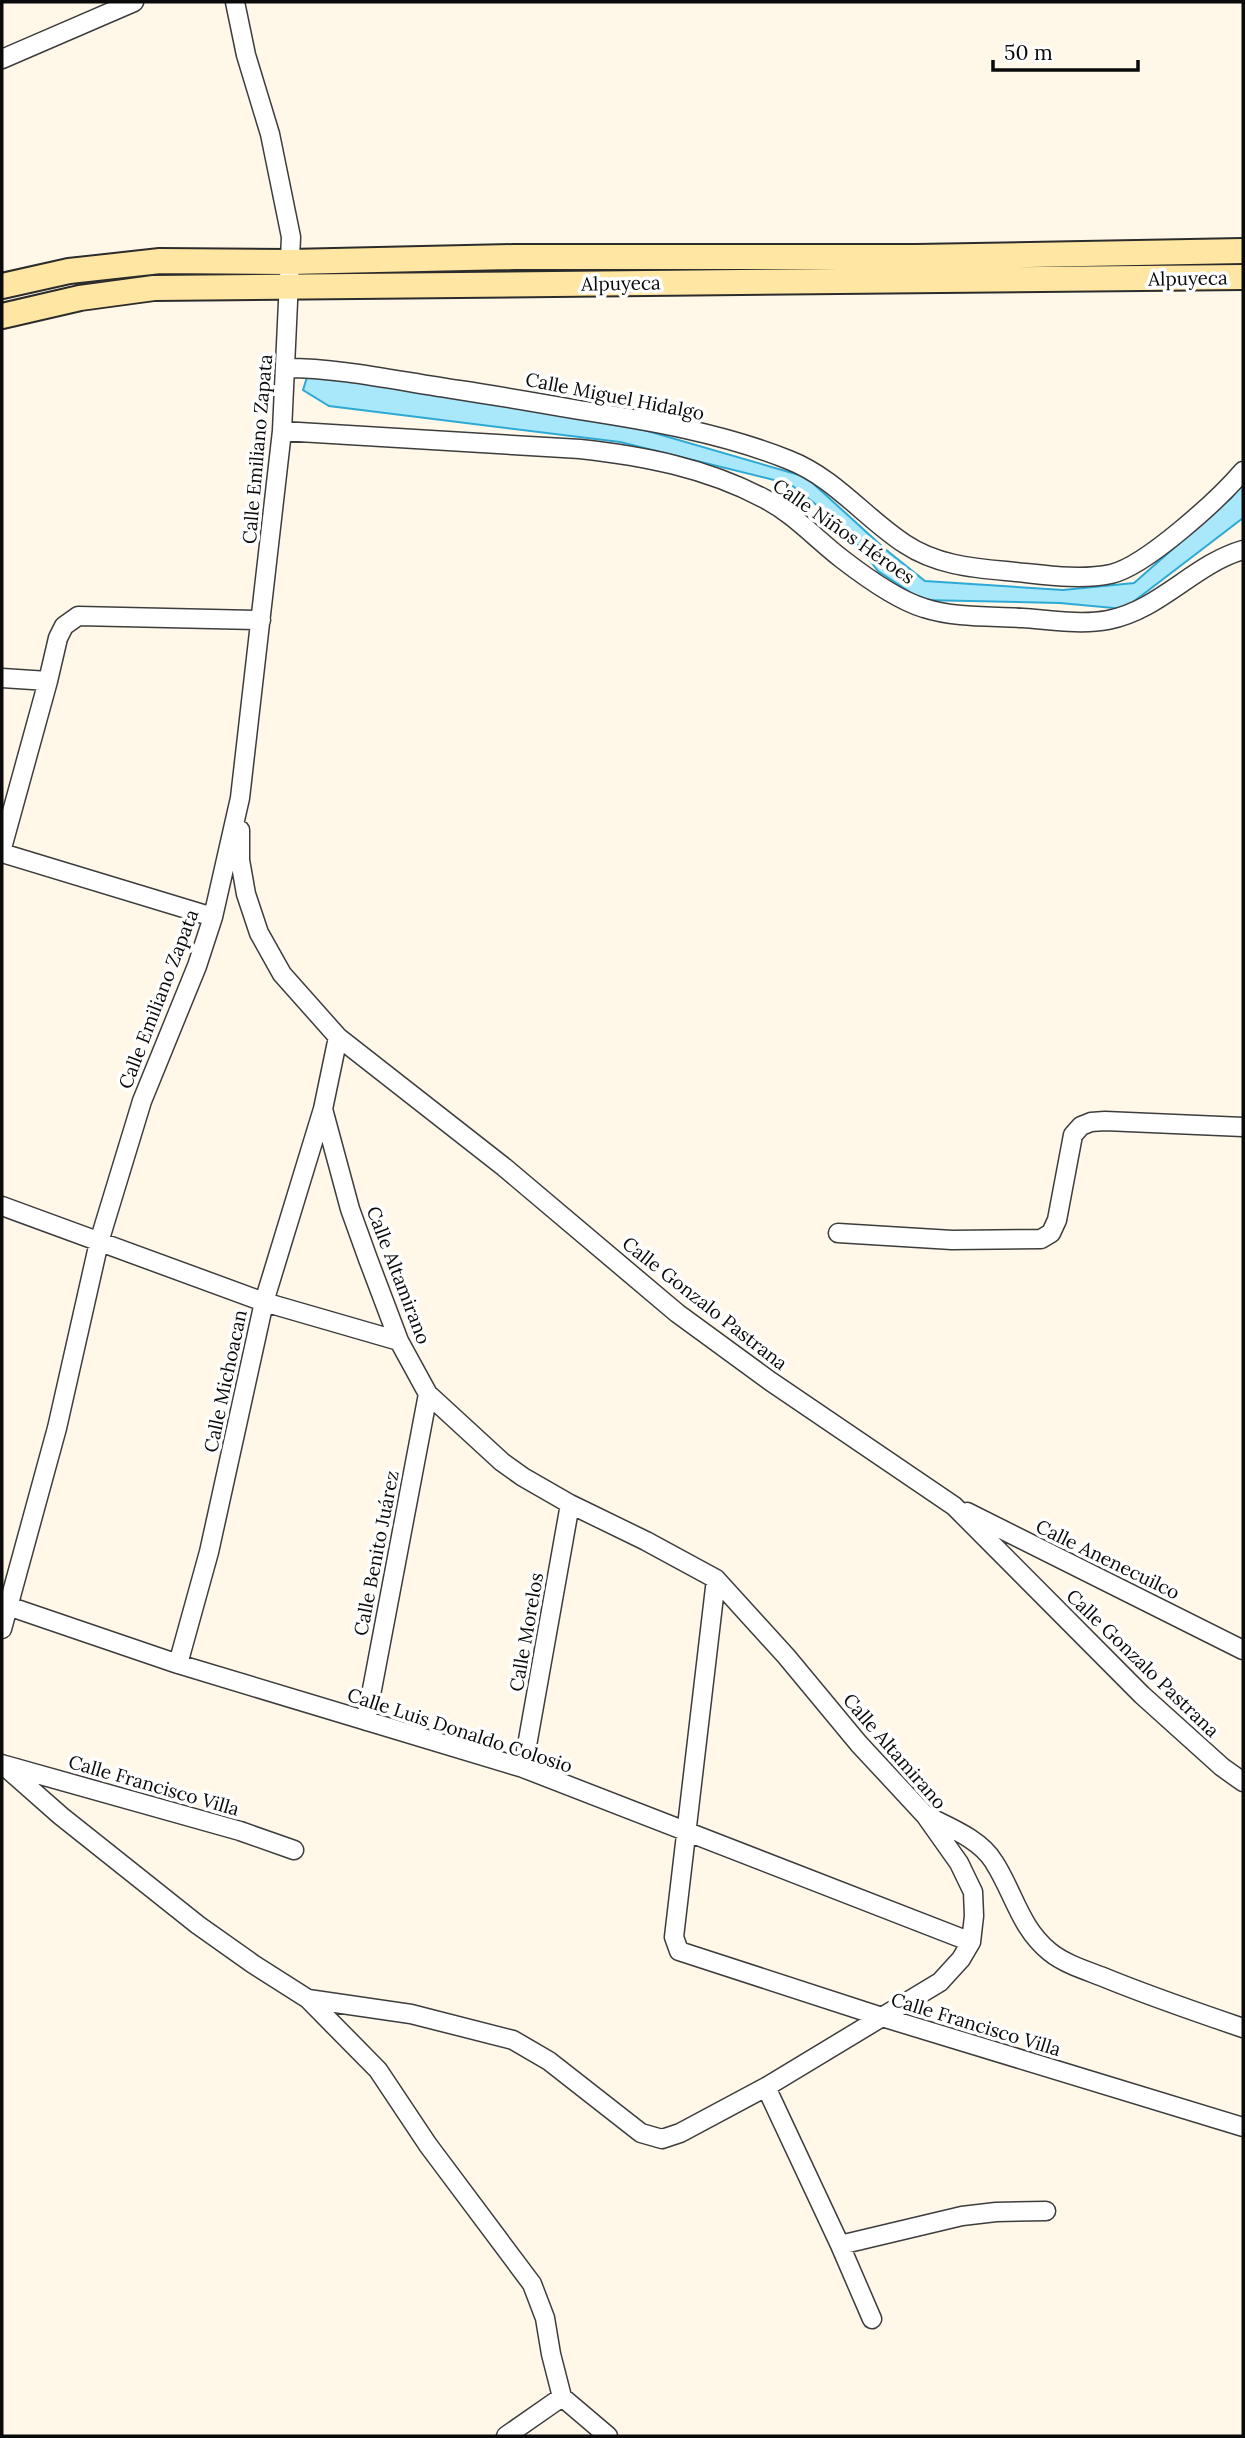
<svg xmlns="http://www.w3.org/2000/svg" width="1245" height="2438" font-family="Lora,serif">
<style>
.water{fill:#a9e7fa;stroke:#2caad5;stroke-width:2}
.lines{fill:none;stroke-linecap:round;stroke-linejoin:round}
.street-casing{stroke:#3d3d3d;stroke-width:21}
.secondary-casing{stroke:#2c2c2c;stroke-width:28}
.street{stroke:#fff;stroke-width:18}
.secondary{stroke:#ffe7a3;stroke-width:24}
.labels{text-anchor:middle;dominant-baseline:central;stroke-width:7;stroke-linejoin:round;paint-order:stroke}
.street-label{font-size:19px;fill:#0a0a0a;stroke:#fff}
</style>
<rect width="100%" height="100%" fill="#fff7e8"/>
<path class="water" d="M308,374L620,423L806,477L885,549L925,581L1063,590L1134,583L1231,498L1243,483V518L1124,609L1060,603L922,600L878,571L843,526L790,484L620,442L329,406L303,390Z"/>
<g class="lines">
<g class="street-casing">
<path id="street" d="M2,59L134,2
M286,368C343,368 402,382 459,390C499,396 539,403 579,410C650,421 722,433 789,460C835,478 865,518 905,544C935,564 970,568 1006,571C1040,574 1077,581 1111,574C1146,566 1219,499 1243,471
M282,431L580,449C644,456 706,468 763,498C793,513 816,539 842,559C864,576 897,600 924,608C955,618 991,616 1023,618C1050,620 1081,625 1108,620C1160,610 1194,564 1243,550
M2,678L48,681
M240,830V860L246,894L259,933L282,974L338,1037L504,1167L677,1313L770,1381L954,1506L1142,1695L1222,1767L1243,1782
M2,848L48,681L58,638L64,626L78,616L261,620
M2,853L213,917
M2,1206L264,1302L399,1341
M838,1233L952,1240L1041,1239L1051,1233L1057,1220L1073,1135L1081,1126L1091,1122L1105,1121L1243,1127
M967,1512L1243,1650
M716,1579L674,1937L679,1951L882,2017L1243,2127
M8,1606L178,1664L523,1768L971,1942
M2,1629L57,1428L99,1242L142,1101L197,966L213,917L240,798L282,431L291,237L270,134L246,55L235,2
M178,1664L209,1552L264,1302L323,1109
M366,1721L428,1394
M2,1764L61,1816L198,1925L253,1964L308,1999L378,2070L428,2145L532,2284L545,2318L551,2354L562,2397L608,2436
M5,1765L240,1831L294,1850
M523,1768L570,1504
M929,1817C951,1828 981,1840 994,1862C1014,1893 1020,1928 1050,1952C1065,1964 1085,1970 1103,1977C1149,1996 1196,2012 1243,2028
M308,1999L411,2014L513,2040L549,2061L641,2133L662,2139L680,2133L766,2087L940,1982L961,1959L971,1942L974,1916L973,1892L959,1863L925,1815L859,1744L786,1656L716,1579L646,1541L570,1504L523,1477L502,1462L428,1394L399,1341L368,1259L350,1209L323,1109L338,1037
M766,2087L840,2245L872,2319
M840,2245L962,2216L996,2212L1046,2211
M506,2436L562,2397"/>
</g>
<g class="secondary-casing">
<path id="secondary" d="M2,286L69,271L160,261L290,262L514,257H916L1243,251
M2,316L80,298L154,288L1243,277"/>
</g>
<use href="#street" class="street"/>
<use href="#secondary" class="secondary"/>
</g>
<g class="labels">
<g class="street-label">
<text transform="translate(1188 278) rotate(-1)">Alpuyeca</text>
<text transform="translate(621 283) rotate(-1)">Alpuyeca</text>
<text transform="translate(615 396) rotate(11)">Calle Miguel Hidalgo</text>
<text transform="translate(257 449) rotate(-85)">Calle Emiliano Zapata</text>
<text transform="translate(844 531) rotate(35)">Calle Niños Héroes</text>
<text transform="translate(158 999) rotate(-69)">Calle Emiliano Zapata</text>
<text transform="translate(399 1275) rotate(69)">Calle Altamirano</text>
<text transform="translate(705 1303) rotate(38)">Calle Gonzalo Pastrana</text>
<text transform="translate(225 1381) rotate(-78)">Calle Michoacan</text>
<text transform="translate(376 1553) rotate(-79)">Calle Benito Juárez</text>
<text transform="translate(1108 1559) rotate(26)">Calle Anenecuilco</text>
<text transform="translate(526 1632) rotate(-80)">Calle Morelos</text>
<text transform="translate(1143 1663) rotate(44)">Calle Gonzalo Pastrana</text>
<text transform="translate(460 1730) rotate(18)">Calle Luis Donaldo Colosio</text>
<text transform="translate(895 1751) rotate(49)">Calle Altamirano</text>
<text transform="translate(154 1785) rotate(16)">Calle Francisco Villa</text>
<text transform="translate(976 2024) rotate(17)">Calle Francisco Villa</text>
</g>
</g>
<rect width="1245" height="2438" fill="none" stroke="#0a0a0a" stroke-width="7"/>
<path d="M993 60v10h145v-10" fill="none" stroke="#0a0a0a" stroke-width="3.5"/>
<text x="1004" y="60" font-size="21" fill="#0a0a0a" stroke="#ffffff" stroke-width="5" paint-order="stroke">50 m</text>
</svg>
